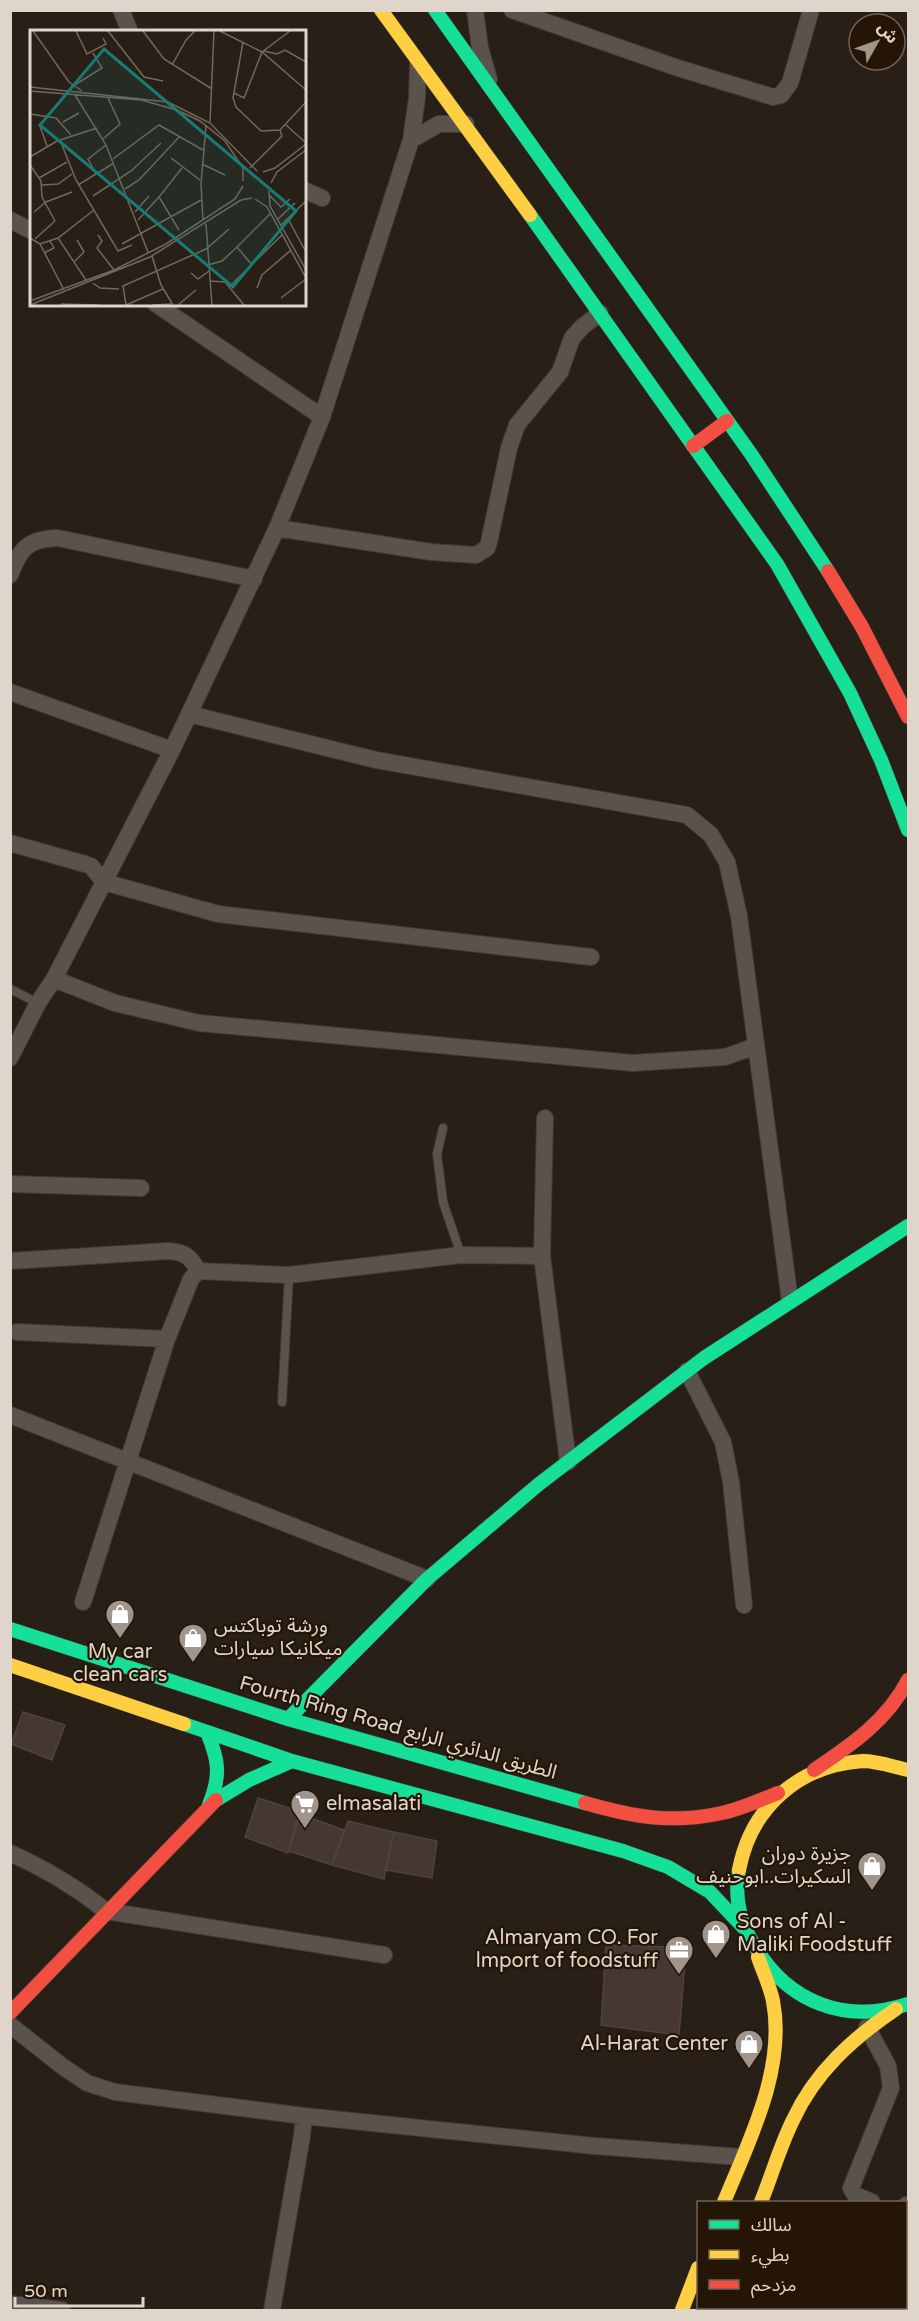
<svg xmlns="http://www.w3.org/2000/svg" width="919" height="2321" font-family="'Varela Round','Noto Sans Arabic',sans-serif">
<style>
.building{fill:#473732;stroke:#4d443f;stroke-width:1.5}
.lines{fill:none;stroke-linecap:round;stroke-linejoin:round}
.lane-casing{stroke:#423a34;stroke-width:10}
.street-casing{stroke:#423a34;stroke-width:18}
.fast-casing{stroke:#423a34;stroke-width:15}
.slow-casing{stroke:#423a34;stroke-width:15}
.jam-casing{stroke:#423a34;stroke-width:15}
.lane{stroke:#5a534d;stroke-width:8}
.street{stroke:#5a534d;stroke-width:16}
.fast{stroke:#16e098;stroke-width:14}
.slow{stroke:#ffcf43;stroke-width:14}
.jam{stroke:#f24e42;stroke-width:14}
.labels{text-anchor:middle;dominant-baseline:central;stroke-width:4.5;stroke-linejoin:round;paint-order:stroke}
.poi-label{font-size:20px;fill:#e0d5cb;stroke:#251506;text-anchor:start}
.street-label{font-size:20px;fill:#e0d5cb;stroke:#251506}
.inset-road{fill:none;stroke:#72685e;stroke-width:1.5}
.view{fill:#197b73;fill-opacity:0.15;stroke:#197b73;stroke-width:3}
.inset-edge{fill:none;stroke:#e0d5cb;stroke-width:3}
</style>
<rect width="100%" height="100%" fill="#281f16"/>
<path class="building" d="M23,1712L65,1725L52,1760L11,1744Z
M258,1798L299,1811L288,1853L245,1837Z
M300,1814L344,1830L332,1865L289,1851Z
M348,1821L394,1832L384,1879L332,1865Z
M394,1832L437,1841L432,1878L385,1870Z
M606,1945L672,1947L685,1962L679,2035L601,2025Z"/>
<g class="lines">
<g class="lane-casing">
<path id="lane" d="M10,989L38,1003
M443,1128L437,1154L443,1202L461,1255
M282,1402L289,1275"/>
</g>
<g class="street-casing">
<path id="street" d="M121,10L130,32
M475,10L480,48L489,79
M512,10L678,68L773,97L781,95L790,83L811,10
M411,140L439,124H466
M304,190L322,198
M10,220L32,231
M156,304L322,417
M277,528L431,552L476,555L487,548L489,542L509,448L517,425L560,372L572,338L582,327L600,313
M10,575C20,548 28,539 58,538L254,579
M10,692L172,750
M189,714L376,760L687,815L711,835L727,862L739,916L790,1301
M10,843L85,864L91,866L104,882L218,914L591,957
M54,979L115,1003L199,1023L633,1063L725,1057L756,1046
M10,1058L38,1003L54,979L172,750L277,528L322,417L411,140L417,98L418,63
M545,1118L542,1256L568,1462
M10,1184L141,1188
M10,1261L168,1251C185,1252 191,1257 198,1271
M17,1332L167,1339
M687,1371L723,1442L731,1482L744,1605
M10,1415L427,1579
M83,1602L167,1339L191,1279L198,1271L289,1275L461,1255L542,1256
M10,1853C46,1869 76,1887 106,1911L384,1955
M10,2025L62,2066L87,2083L115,2092L304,2116L302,2136L272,2310
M867,2027L888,2066L891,2088L851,2188L855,2195L872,2202
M304,2116L595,2146L741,2157
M906,2205H908
M906,2260L908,2261
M10,2304L62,2310
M804,2308L827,2310"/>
</g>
<g class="fast-casing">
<path id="fast" d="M435,10L751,454L828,571
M530,215L777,564L850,693L881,760L908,830
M10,1629L288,1719L585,1803
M288,1719L427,1579L539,1484L704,1358L908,1226
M184,1724L292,1761L623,1851L668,1867L710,1892L744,1928
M207,1732C219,1761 221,1775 209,1805
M216,1800L249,1780L292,1761
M739,1870C734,1897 740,1922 754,1945C787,2002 845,2025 908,2004
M719,2310L720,2308"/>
</g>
<g class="slow-casing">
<path id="slow" d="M381,10L530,215
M10,1665L184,1724
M739,1870C751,1807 799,1765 863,1761C877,1761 894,1767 908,1770
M724,2202C749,2141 786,2069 773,2001C770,1986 763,1972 758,1957
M761,2202C772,2175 780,2146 793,2120C815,2072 853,2038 896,2009
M682,2310L698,2268"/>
</g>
<g class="jam-casing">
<path id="jam" d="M693,446L727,421
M828,571L862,627L908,717
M814,1770C851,1745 887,1721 908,1680
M585,1803C634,1817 671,1824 722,1813C741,1809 760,1800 778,1793
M10,2013L216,1800"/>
</g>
<use href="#lane" class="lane"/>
<use href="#street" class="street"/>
<use href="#fast" class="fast"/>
<use href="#slow" class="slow"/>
<use href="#jam" class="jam"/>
</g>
<defs>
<g id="shop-pin" transform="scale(1.5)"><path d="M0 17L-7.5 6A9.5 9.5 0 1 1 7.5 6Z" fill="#a0958c" stroke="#251506"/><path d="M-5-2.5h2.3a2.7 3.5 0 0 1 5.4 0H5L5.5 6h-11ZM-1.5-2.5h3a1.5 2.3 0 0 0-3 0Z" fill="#fff"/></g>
<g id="supermarket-pin" transform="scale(1.5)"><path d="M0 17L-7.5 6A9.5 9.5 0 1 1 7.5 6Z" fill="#a0958c" stroke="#251506"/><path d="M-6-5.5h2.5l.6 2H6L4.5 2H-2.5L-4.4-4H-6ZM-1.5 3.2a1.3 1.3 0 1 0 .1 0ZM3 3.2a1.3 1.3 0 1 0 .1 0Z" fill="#fff"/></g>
<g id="office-pin" transform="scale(1.5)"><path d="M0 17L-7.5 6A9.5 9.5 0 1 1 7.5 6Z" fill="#a0958c" stroke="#251506"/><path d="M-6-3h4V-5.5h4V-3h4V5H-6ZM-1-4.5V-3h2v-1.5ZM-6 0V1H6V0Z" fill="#fff"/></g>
</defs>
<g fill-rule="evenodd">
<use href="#shop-pin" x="120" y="1614"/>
<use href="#shop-pin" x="193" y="1638"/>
<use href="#supermarket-pin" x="305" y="1804"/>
<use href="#shop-pin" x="872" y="1866"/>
<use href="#shop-pin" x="716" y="1934"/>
<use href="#office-pin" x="679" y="1950"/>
<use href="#shop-pin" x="749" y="2044"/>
</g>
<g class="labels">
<g class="poi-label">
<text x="214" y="1626">ورشة توباكتس<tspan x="214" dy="23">ميكانيكا سيارات</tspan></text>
<text x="120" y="1652" text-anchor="middle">My car<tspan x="120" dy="23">clean cars</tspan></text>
<text x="326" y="1804">elmasalati</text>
<text x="851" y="1854" text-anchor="end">جزيرة دوران<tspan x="851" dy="23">السكيرات..ابوحنيف</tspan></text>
<text x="737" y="1922">Sons of Al -<tspan x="737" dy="23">Maliki Foodstuff</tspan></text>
<text x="658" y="1938" text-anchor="end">Almaryam CO. For<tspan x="658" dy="23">lmport of foodstuff</tspan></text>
<text x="728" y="2044" text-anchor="end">Al-Harat Center</text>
</g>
<g class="street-label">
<text transform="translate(398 1728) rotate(16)">Fourth Ring Road الطريق الدائري الرابع</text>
</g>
</g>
<g transform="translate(30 30)">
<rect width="276" height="276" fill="#281f16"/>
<path class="inset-road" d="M3,1L39,52L52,61M46,1L57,24L76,14L73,8M78,1L114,47L133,51M113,1L134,29L182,59M190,1L232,22L276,60M213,12L203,68L206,77L231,101L250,100L276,72M234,21L247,24L255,20L276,32M142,35L156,10L165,1M43,56L72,38L63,23M0,57L138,72L180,93L227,141M0,61L111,70L147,80L170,91L195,111L213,138V151M204,63L214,68L232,22L260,1M45,65L76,115L118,222M0,84L26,88L41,105M33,92L49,83M180,92L184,1M256,95L276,113M10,96L17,116M73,109L90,94L78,68M30,110L46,150L88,221L102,215M0,127L27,111L67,98M141,128L170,150M83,129L129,95L173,120M172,134L195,145M0,135L11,151L12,167L25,191M220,138L252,106L250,100M233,142L245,138L276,114M66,144L58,129L76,115M9,148L37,132M241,153L247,142L276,120M12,155L28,154L42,144M48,155L84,133M95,159L109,150L150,106M239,161L240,176L276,240M239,165L251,177L260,169M63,166L101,141L131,113M225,169L237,177L276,248M4,182L16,172L42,162M105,182L119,166M248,189L265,173M258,189L276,222M108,190L129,167M173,190L171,154L176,96M176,194L182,275M251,195L276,171M149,200L129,167L152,138M68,205L72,211L67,218L84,240M0,208L10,214L34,260M28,208L56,250M5,209L25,191M10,214L28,208L64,180M92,214L171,170M207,217L240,184M14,223L24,218L20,211M122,226L131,255L143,275M44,232L54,222L47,210M178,235L192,231L207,217L222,235M161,243L168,249L179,241M180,251L195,252L214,275M63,253L70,258L89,259M199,257L252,205M227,258L232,245L261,220M251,268L276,249M0,271L84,240L136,214L205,169L213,156M31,274L69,275M0,275L120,227L211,170L222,168M96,275L93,256L176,219L199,199M96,275L133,259M122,275L141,274M148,275L166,260"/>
<path class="view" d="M74,19L266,181L203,257L10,95Z"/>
<rect width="276" height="276" class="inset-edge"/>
</g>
<rect width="919" height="2321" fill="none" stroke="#e0d5cb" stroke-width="24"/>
<rect x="697" y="2201" width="210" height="108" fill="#251506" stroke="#706255" stroke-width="1.5"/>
<rect x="709" y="2220" width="30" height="9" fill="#16e098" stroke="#706255" stroke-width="1.5"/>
<text x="751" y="2231" font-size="18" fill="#e0d5cb">سالك</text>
<rect x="709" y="2250" width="30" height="9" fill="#ffcf43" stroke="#706255" stroke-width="1.5"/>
<text x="751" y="2261" font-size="18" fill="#e0d5cb">بطيء</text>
<rect x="709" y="2280" width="30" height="9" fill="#f24e42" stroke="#706255" stroke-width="1.5"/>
<text x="751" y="2291" font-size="18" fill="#e0d5cb">مزدحم</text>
<g transform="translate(877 42) rotate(50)"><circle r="28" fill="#251506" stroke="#706255" stroke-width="1.5"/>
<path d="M0-4.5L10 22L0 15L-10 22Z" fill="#a0958c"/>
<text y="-9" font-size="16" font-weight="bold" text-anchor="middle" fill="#e0d5cb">ش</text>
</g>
<path d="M15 2297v9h128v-9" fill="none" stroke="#e0d5cb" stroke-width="3"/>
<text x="24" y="2297" font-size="18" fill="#e0d5cb" stroke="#251506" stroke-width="4.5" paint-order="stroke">50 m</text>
</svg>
